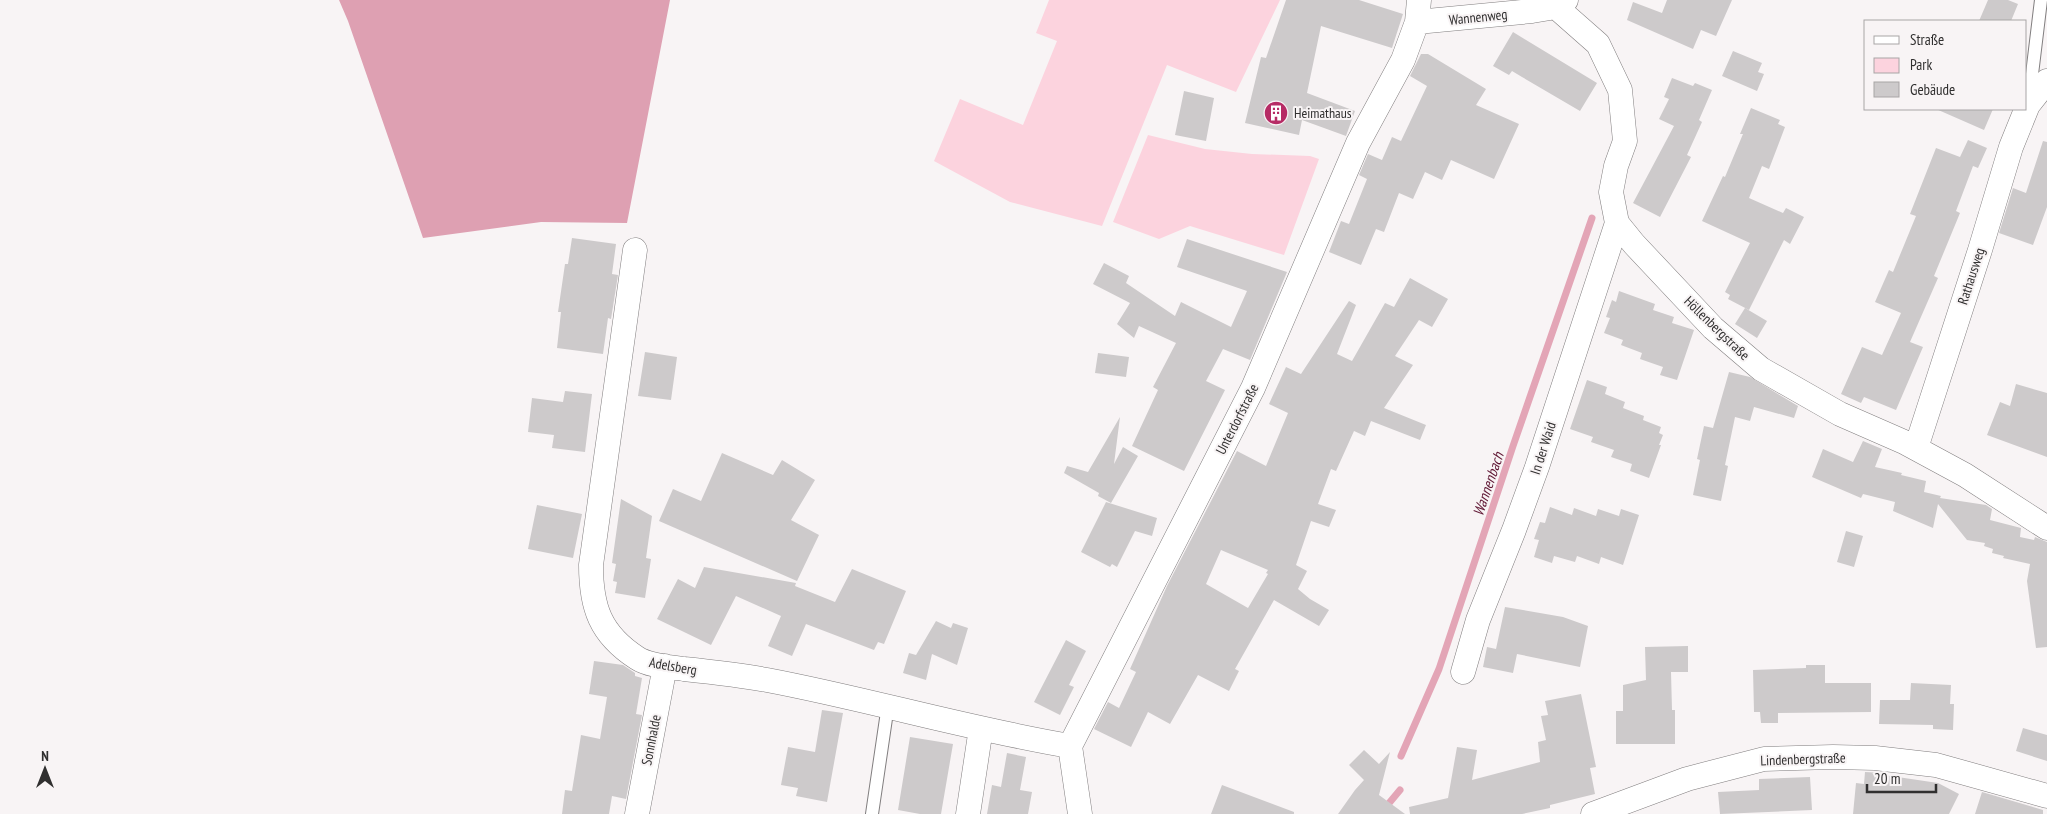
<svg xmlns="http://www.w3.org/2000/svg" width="2047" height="814" font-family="'PT Sans Narrow',sans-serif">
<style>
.green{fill:#fcd3de}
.forest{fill:#dea0b2}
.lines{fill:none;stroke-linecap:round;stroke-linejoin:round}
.stream{stroke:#e3a5b6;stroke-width:7}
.building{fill:#cdcacb;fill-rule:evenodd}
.lane-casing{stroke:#817e7f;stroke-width:14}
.street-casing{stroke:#817e7f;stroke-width:25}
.lane{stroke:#fff;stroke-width:12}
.street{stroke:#fff;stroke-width:24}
.labels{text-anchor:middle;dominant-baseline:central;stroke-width:4;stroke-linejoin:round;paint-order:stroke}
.street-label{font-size:14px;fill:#302f2f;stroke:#f8f4f5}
.poi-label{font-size:14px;fill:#302f2f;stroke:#f8f4f5;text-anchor:start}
.water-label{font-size:15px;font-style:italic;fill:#5f1633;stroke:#f8f4f5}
</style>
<rect width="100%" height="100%" fill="#f8f4f5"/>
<path class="green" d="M1049,0H1280L1236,92L1167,65L1102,226L1010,202L934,161L960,99L1023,125L1057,41L1036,33Z
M1148,135L1205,149L1252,154L1310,156L1319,159L1284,255L1190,226L1159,239L1113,222Z"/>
<path class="forest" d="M339,0H670L627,223L541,222L423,238L348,21Z"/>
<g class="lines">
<path class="stream" d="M1401,756L1439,669L1513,446L1592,218
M1380,814L1400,790"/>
</g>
<path class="building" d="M1286,0H1359L1403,14L1392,48L1321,26L1307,93L1355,111L1346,136L1302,120L1299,135L1245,123L1261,57L1266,58Z
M1667,0H1732L1716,36L1701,30L1693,49L1627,20L1633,2L1662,13Z
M1988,0H2008L2018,4L2011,21H1979Z
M1513,32L1597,83L1580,111L1522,77L1512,71L1509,75L1493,66Z
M1733,51L1762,63L1758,72L1764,74L1757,91L1722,76Z
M1421,54H1428L1486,89L1476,105L1519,124L1494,179L1451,160L1442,180L1425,172L1413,199L1399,193L1384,232L1376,229L1361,265L1329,252L1341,221L1349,224L1367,179L1359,175L1368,154L1382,160L1392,137L1401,141L1427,86L1410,76Z
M1672,78L1693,86L1695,83L1712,90L1699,120L1702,122L1687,155L1691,157L1660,217L1633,203L1674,126L1659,119L1669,99L1664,97Z
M1184,91L1214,98L1206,141L1175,135Z
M1751,108L1780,120L1778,124L1785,127L1769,169L1762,166L1749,198L1783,213L1786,208L1804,217L1790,244L1784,240L1749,310L1728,299L1730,295L1725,292L1750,243L1702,221L1723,176L1725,177L1743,134H1740Z
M1936,109H1993L1984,130Z
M1968,140L1987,148L1978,168L1973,166L1956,211L1960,213L1934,276L1938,278L1910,342L1923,347L1896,410L1864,397L1861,403L1841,394L1862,347L1882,355L1901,313L1875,302L1889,270L1893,272L1916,216L1910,214L1936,148L1960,157Z
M2043,141L2047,142V207L2033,245L1999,233L2013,188L2026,193Z
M572,238L616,244L612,274L618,275L611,319L608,318L603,354L557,348L561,312H558L565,264H568Z
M1187,239L1287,272L1250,360L1223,349L1206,381L1225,390L1184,471L1132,446L1158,390L1153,387L1176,343L1139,326L1134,338L1117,324L1130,303L1093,284L1104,263L1129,276L1126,283L1175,316L1181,302L1231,327L1247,291L1177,267Z
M1410,278L1448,299L1432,327L1419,320L1395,356L1413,365L1384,408L1426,425L1420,440L1371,421L1365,436L1354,431L1336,471L1331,469L1318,504L1336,510L1329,527L1311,521L1296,565L1307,571L1298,589L1310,599L1329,610L1319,626L1274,600L1235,669L1239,671L1229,691L1198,675L1170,724L1148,712L1131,747L1094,729L1108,702L1119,708L1136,672L1130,669L1167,586L1237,451L1266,466L1288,413L1269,404L1286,367L1301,374L1349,301L1356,305L1337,354L1352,361L1385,303L1394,307ZM1221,550L1268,570L1266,573L1268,574L1248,608L1206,584Z
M1619,291L1655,304L1653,310L1674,317L1672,323L1694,330L1677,380L1660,375L1663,367L1640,359L1642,353L1621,345L1623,340L1604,333L1610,318L1606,317L1612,300L1616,302Z
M1745,308L1767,321L1757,338L1735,324Z
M645,352L677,357L671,400L638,396Z
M1098,353L1129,357L1126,377L1095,373Z
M1729,372L1750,377L1798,406L1794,418L1754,407L1750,421L1735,417L1725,465L1728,466L1721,501L1693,495L1700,460L1697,459L1704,426L1713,428Z
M1587,380L1607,387L1605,394L1625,402L1623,408L1644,416L1643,420L1661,427L1659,433L1663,435L1659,445H1661L1649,478L1630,471L1632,464L1611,457L1614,450L1591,442L1593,437L1570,429Z
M2016,384L2047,393V457L1987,435L2000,402L2010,406Z
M565,391L592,394L585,452L552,448L554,435L528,432L532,398L563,402Z
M1120,417L1114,464L1123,447L1138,456L1111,503L1098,496L1099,493L1064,473L1067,466L1088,472Z
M1863,441L1882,449L1875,467L1902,473L1901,475L1926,481L1924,492L1941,496L1940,498L1986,505L1992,509L1990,520L2021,528L2020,537L2034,540L2035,537L2047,542V647L2036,648L2027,581L2030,564L2003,558L2004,556L1992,553L1993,549L1984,546L1985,543L1967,540L1938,504L1933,528L1893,511L1895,502L1863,494L1861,498L1812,477L1823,449L1853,462Z
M722,453L773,475L782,460L815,480L791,520L819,535L797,581L659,521L673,489L701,501Z
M621,499L652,516L646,558L651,559L645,598L615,593L617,582L613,581L616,564L612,563Z
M1106,502L1157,518L1152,536L1135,531L1117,567L1112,564L1110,567L1081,552Z
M537,505L582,514L573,558L528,549Z
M1550,507L1572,515L1574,508L1596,516L1598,509L1619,516L1621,509L1639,515L1623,565L1601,557L1599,564L1577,556L1575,562L1554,556L1552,563L1534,557L1539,540L1534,539L1540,522L1545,523Z
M1846,531L1863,536L1854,567L1837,562Z
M704,567L796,583L795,586L835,602L852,569L906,591L884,644L878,642L874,650L806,624L792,656L768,646L781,616L736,596L711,645L657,619L678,579L695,588Z
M1505,607L1563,617L1588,626L1580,667L1517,654L1513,673L1483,667L1487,647L1496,649Z
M936,621L951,628L953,623L968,628L957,665L932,654L926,680L903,673L909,653L916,655Z
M1066,640L1086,651L1069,685L1074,687L1060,715L1034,702Z
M1688,646V672H1671L1672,710H1675V744H1616V711H1623V685L1646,680L1645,647Z
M594,661L623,665L635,673V676L642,678L636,714L642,715L626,799L612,796L609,814H562L565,790L572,791L581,735L600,739L607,697L589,694Z
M1806,665H1825V683H1871V712L1778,713V723H1761L1760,712H1754L1753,670L1806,668Z
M1911,683L1951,685L1950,704H1954L1953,730L1933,729V725L1879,724L1880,700H1910Z
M1581,694L1596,767L1590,768L1595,794L1550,805V808L1522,814H1410L1409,807L1448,798L1457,747L1477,750L1472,780L1540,762L1538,742L1546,740L1541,716L1548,715L1545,701Z
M822,710L843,713L827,802L796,796L798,788L781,785L788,747L815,752Z
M2023,728L2047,735V761L2016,751Z
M910,737L953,744L941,814H920L898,810Z
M1364,750L1379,764L1390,752L1379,795L1405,814H1338L1355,790L1364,780L1349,765Z
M1007,753L1026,757L1020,790L1032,792L1028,814H987L992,785L1001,787Z
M1865,772L1884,773V775L1938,783L1959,794L1949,814H1853L1856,783L1864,784Z
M1810,777L1812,810L1720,814L1718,792L1759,790V779Z
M1222,785L1294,812V814H1211Z
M1982,792L2043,810V814H1975Z"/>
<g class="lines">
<g class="lane-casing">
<path id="lane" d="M2029,99L2041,0
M872,814L888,705"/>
</g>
<g class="street-casing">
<path id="street" d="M1556,7L1598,44L1620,90L1625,141L1616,166L1611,192L1617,223L1634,244L1713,328L1761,369L1840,414L1904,442L1965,475L2047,528
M1417,22L1532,11L1556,7L1566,0
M635,250L591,565C591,607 600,634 637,658C649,666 670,667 684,669C712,672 740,675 767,680C868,699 968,729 1070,746
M1916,448L1980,250L2011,147L2028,105L2047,81
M1463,672L1478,620L1514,530L1537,467L1617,223
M637,814L665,666
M968,814L981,728
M1080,814L1070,746L1253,388L1358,143L1403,60L1417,22L1419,0
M1593,814L1687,779L1764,759L1833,757L1875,758L1936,765L2047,796"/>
</g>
<use href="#lane" class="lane"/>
<use href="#street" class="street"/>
</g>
<defs>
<g id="building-disc" transform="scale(1.25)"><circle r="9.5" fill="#b62b65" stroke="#f8f4f5"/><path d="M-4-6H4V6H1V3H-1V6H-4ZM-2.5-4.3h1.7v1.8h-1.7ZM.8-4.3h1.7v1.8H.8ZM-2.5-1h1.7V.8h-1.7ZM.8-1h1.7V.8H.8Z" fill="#fff"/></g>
</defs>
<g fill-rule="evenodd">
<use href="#building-disc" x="1276" y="113"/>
</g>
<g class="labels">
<g class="street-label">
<text transform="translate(1478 17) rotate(-6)">Wannenweg</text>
<text transform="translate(1971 276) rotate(-72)">Rathausweg</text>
<text transform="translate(1717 328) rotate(44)">Höllenbergstraße</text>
<text transform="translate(1237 419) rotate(-63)">Unterdorfstraße</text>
<text transform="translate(1543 448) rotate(-72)">In der Waid</text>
<text transform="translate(673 666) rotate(10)">Adelsberg</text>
<text transform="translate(651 740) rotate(-79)">Sonnhalde</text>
<text transform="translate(1803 759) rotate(-2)">Lindenbergstraße</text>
</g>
<g class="poi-label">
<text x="1294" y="113">Heimathaus</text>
</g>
<g class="water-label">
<text transform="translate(1488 484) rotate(-71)">Wannenbach</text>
</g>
</g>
<rect x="1864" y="20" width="162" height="90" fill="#f8f4f5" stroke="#a8a5a6"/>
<rect x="1874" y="36" width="25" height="8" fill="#ffffff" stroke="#a8a5a6"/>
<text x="1910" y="45" font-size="15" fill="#302f2f">Straße</text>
<rect x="1874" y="58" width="25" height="15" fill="#fcd3de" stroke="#a8a5a6"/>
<text x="1910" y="70" font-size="15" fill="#302f2f">Park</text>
<rect x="1874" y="82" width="25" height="15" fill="#cdcacb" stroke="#a8a5a6"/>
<text x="1910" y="95" font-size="15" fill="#302f2f">Gebäude</text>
<g transform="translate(45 769)" stroke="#f8f4f5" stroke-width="4" paint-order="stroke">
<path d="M0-4L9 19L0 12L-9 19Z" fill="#302f2f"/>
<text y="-8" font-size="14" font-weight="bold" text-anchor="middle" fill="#302f2f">N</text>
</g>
<path d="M1867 784v8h69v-8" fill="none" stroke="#302f2f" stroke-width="2.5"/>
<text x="1874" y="784" font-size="15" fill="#302f2f" stroke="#f8f4f5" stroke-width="4" paint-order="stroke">20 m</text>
</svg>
